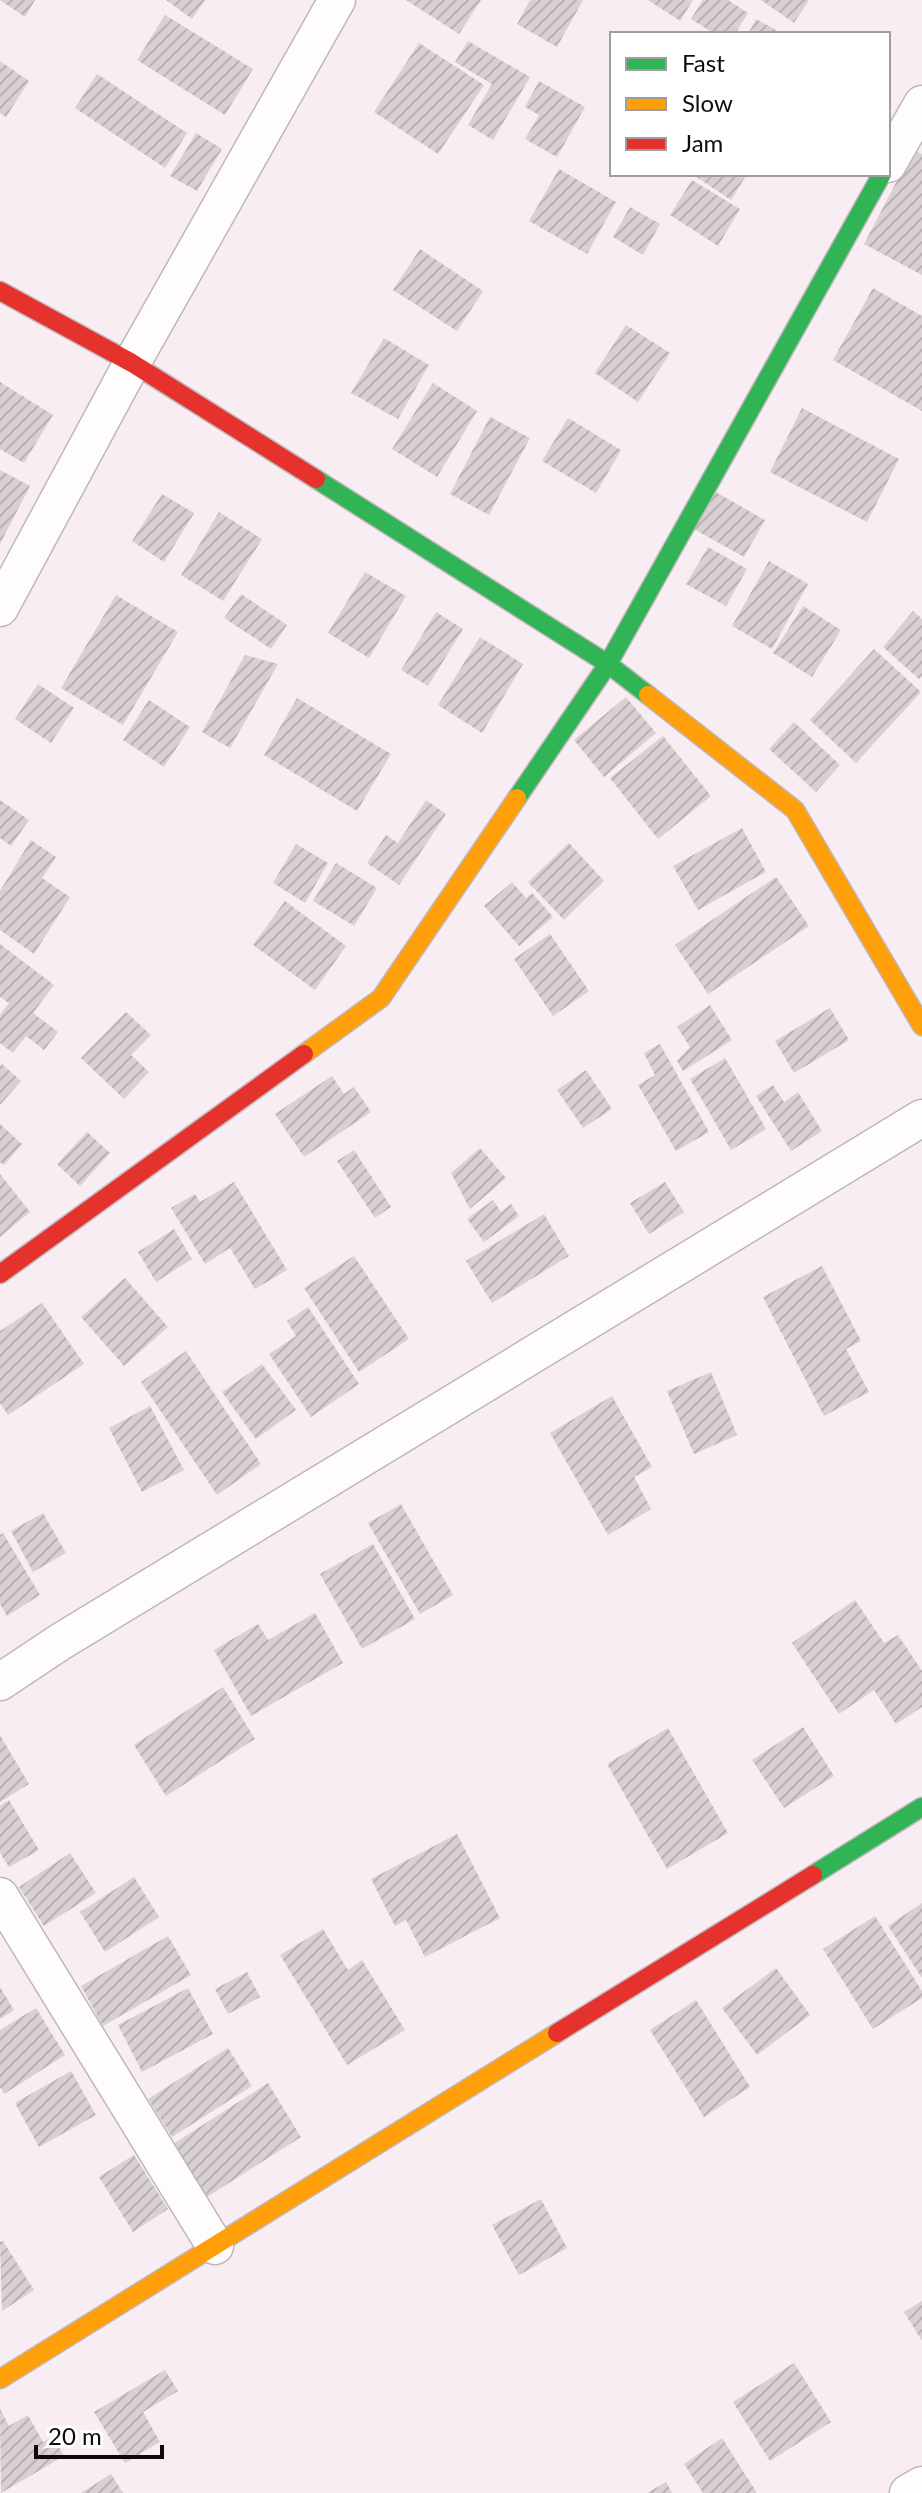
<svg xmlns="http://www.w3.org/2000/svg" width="922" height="2493" font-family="Lato,sans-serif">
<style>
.building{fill:url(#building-hatch)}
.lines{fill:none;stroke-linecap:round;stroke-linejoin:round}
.street-casing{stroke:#bfb7ba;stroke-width:39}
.fast-casing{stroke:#bfb7ba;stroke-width:21}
.slow-casing{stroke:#bfb7ba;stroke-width:21}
.jam-casing{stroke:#bfb7ba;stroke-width:21}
.street{stroke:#fefcfd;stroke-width:36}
.fast{stroke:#30b455;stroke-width:18}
.slow{stroke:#ff9f0a;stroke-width:18}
.jam{stroke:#e5322d;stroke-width:18}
</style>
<defs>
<pattern id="building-hatch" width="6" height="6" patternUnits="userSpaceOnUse" patternTransform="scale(2)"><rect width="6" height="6" fill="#d9d0d4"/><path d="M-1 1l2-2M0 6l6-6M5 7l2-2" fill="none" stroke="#b9b1b5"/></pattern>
</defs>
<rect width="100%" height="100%" fill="#f8edf2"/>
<path class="building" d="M0,0H35L25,17Z
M166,0H205L192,19Z
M406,0H481L459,34Z
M530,0H583L557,47L517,24Z
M648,0H693L680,21Z
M703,0H728L748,13L735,34H715L691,19Z
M761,0H809L794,23Z
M165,15L253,69L225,115L137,60Z
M756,19L783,34H748Z
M468,41L530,77L493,140L468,125L492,84L455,62Z
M419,43L484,85L438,154L374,112Z
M0,61L29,81L6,117L0,113Z
M97,74L187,133L165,168L75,108Z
M539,81L585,107L557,157L525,139L539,115L525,107Z
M196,133L222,149L197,191L170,176Z
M913,150L922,154V275L864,244Z
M559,169L616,202L587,254L529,221Z
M692,174H747L731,200Z
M692,180L740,209L718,246L670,215Z
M630,207L660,224L643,255L613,237Z
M420,249L483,291L457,331L393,290Z
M873,288L922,316V411L833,360Z
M626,325L670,353L638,402L595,373Z
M384,338L429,365L398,419L351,393Z
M0,382L53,415L24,463L0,449Z
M433,383L477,411L437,477L392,449Z
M802,408L899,459L867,522L770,472Z
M490,417L530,438L489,515L450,494Z
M568,418L621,450L596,493L542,461Z
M0,470L30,486L0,544Z
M712,490L765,520L744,557L692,528Z
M162,494L194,513L164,562L132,541Z
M219,512L262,539L223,601L181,575Z
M708,547L747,569L726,606L686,584Z
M769,561L808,584L772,649L732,626Z
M365,572L406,596L369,658L328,633Z
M241,594L287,625L271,649L224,618Z
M116,595L178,632L123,725L61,688Z
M803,606L841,630L812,677L773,653Z
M913,611L922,619V676L919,679L883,647Z
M436,612L463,629L428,686L401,670Z
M480,637L523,664L482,733L438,705Z
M874,649L921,692L856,763L810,720Z
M245,655L278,664L230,748L202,732Z
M38,684L74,708L51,743L15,719Z
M626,697L656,733L604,777L574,740Z
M297,698L391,754L357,811L264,755Z
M149,700L190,727L164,767L123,740Z
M794,722L840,765L816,792L769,749Z
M663,736L711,796L658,839L610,778Z
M0,800L29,820L11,846L0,838Z
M426,800L446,814L399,885L367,863L386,835L398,843Z
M742,828L766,872L698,910L673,866Z
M31,840L56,857L42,878L70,897L34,954L0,930V891Z
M569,843L604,881L564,920L528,882Z
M296,844L328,863L305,903L273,883Z
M336,863L377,888L354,926L313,901Z
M776,877L809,926L708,994L675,945Z
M512,882L526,898L532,893L553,917L519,946L484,906Z
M285,901L346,946L315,990L253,945Z
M550,934L589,991L553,1016L514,959Z
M0,944L54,985L33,1013L58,1032L44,1050L26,1036L13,1053L0,1043V1015L9,1003L0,997Z
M710,1005L732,1040L683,1071L677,1061L690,1047L677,1027Z
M830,1008L849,1040L794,1073L775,1041Z
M126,1012L151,1035L131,1055L149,1072L124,1099L81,1058Z
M660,1044L709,1132L676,1151L638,1085L655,1075L644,1053Z
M725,1058L766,1129L731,1150L690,1079Z
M2,1064L21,1081L0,1105V1067Z
M586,1070L612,1109L583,1128L557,1090Z
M332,1076L344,1094L354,1087L371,1112L304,1157L275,1114Z
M773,1085L784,1102L798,1092L822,1131L791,1151L756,1096Z
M0,1124L22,1144L4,1165L0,1162Z
M87,1132L110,1153L80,1186L57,1164Z
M480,1148L506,1178L470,1209L451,1173Z
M354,1150L391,1207L375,1218L337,1161Z
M0,1174L30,1212L0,1237Z
M234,1182L287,1270L255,1289L230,1248L205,1264L171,1208L195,1194L200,1202Z
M665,1182L684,1212L649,1234L630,1203Z
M493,1200L501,1212L511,1204L519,1216L484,1242L467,1219Z
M544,1214L569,1256L492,1303L466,1261Z
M174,1229L192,1259L156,1282L138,1252Z
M354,1256L409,1339L359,1372L304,1288Z
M822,1266L861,1341L846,1349L869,1392L824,1416L763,1297Z
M125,1278L168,1327L124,1366L81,1317Z
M42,1303L84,1364L8,1415L0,1403V1331Z
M308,1307L359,1384L311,1417L269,1354L296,1336L287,1321Z
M186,1351L261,1464L217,1495L141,1382Z
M262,1364L296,1410L256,1439L222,1392Z
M711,1372L737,1435L694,1454L667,1391Z
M612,1396L652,1467L634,1477L651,1509L608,1535L550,1433Z
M150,1406L184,1470L142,1492L109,1428Z
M401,1504L453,1595L420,1614L368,1523Z
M43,1513L66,1553L33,1572L11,1531Z
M3,1533L40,1595L7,1616L0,1604V1535Z
M373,1544L415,1619L362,1649L320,1574Z
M855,1600L884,1643L898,1635L922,1671V1707L896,1724L874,1690L839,1714L792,1643Z
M315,1613L343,1663L251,1716L214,1650L258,1624L268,1640Z
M223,1687L255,1739L166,1796L134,1745Z
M803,1727L834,1776L784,1808L752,1760Z
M668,1728L728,1833L667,1869L607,1764Z
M0,1735L29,1784L0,1802Z
M9,1800L39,1850L9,1867L0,1853V1806Z
M457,1834L500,1918L425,1957L406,1920L395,1926L371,1879Z
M70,1853L96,1893L44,1926L19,1887Z
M134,1877L159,1917L105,1952L80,1912Z
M922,1903V1978L888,1926Z
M875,1916L922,1991V1998L873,2029L823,1949Z
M323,1929L348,1970L362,1960L405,2030L347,2065L280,1955Z
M168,1936L191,1975L103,2026L81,1986Z
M776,1968L810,2015L757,2055L722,2008Z
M247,1972L260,1997L228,2014L215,1989Z
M0,1987L14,2010L0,2019Z
M188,1988L213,2034L142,2072L118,2025Z
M696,2000L750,2087L704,2117L650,2030Z
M36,2008L65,2055L4,2094L0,2087V2030Z
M228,2048L252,2086L172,2137L148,2099Z
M71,2071L96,2115L39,2147L15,2103Z
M268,2083L301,2137L207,2197L173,2144Z
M134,2155L168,2209L133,2232L99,2177Z
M541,2199L567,2248L519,2275L492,2225Z
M3,2241L34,2290L2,2311L0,2242Z
M922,2301V2341L904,2312Z
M794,2363L831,2422L770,2461L733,2402Z
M165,2370L178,2391L143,2412L160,2442L125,2463L94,2412Z
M0,2409L9,2426L28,2415L43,2442L53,2437L64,2456L1,2493Z
M722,2438L757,2493H703L684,2464Z
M111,2474L123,2493H81Z
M666,2482L672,2493H647Z"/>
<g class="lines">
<g class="street-casing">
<path id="street" d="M888,164L922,104
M0,608L132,363L337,0
M0,1682L60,1642L922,1118
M0,1896L215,2246
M908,2493L922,2485"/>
</g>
<g class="fast-casing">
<path id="fast" d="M316,479L608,664L648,695
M517,798L608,664L882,174
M813,1875L922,1807"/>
</g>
<g class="slow-casing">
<path id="slow" d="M648,695L795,810L922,1026
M304,1054L381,998L517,798
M0,2379L557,2033"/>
</g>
<g class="jam-casing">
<path id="jam" d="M0,291L132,363L316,479
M0,1274L304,1054
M557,2033L813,1875"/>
</g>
<use href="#street" class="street"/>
<use href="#fast" class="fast"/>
<use href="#slow" class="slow"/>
<use href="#jam" class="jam"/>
</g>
<rect x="610" y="32" width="280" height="144" fill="#ffffff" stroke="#a09d9e" stroke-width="2"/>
<rect x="626" y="58" width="40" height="12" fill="#30b455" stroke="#a09d9e" stroke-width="2"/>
<text x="682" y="72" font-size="24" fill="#110a0d">Fast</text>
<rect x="626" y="98" width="40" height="12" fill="#ff9f0a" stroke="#a09d9e" stroke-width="2"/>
<text x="682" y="112" font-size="24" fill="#110a0d">Slow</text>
<rect x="626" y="138" width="40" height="12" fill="#e5322d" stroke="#a09d9e" stroke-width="2"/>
<text x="682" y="152" font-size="24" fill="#110a0d">Jam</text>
<path d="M36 2445v12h126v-12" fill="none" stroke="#110a0d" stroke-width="4"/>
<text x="48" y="2445" font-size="24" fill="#110a0d" stroke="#ffffff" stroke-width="6" paint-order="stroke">20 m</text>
</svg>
